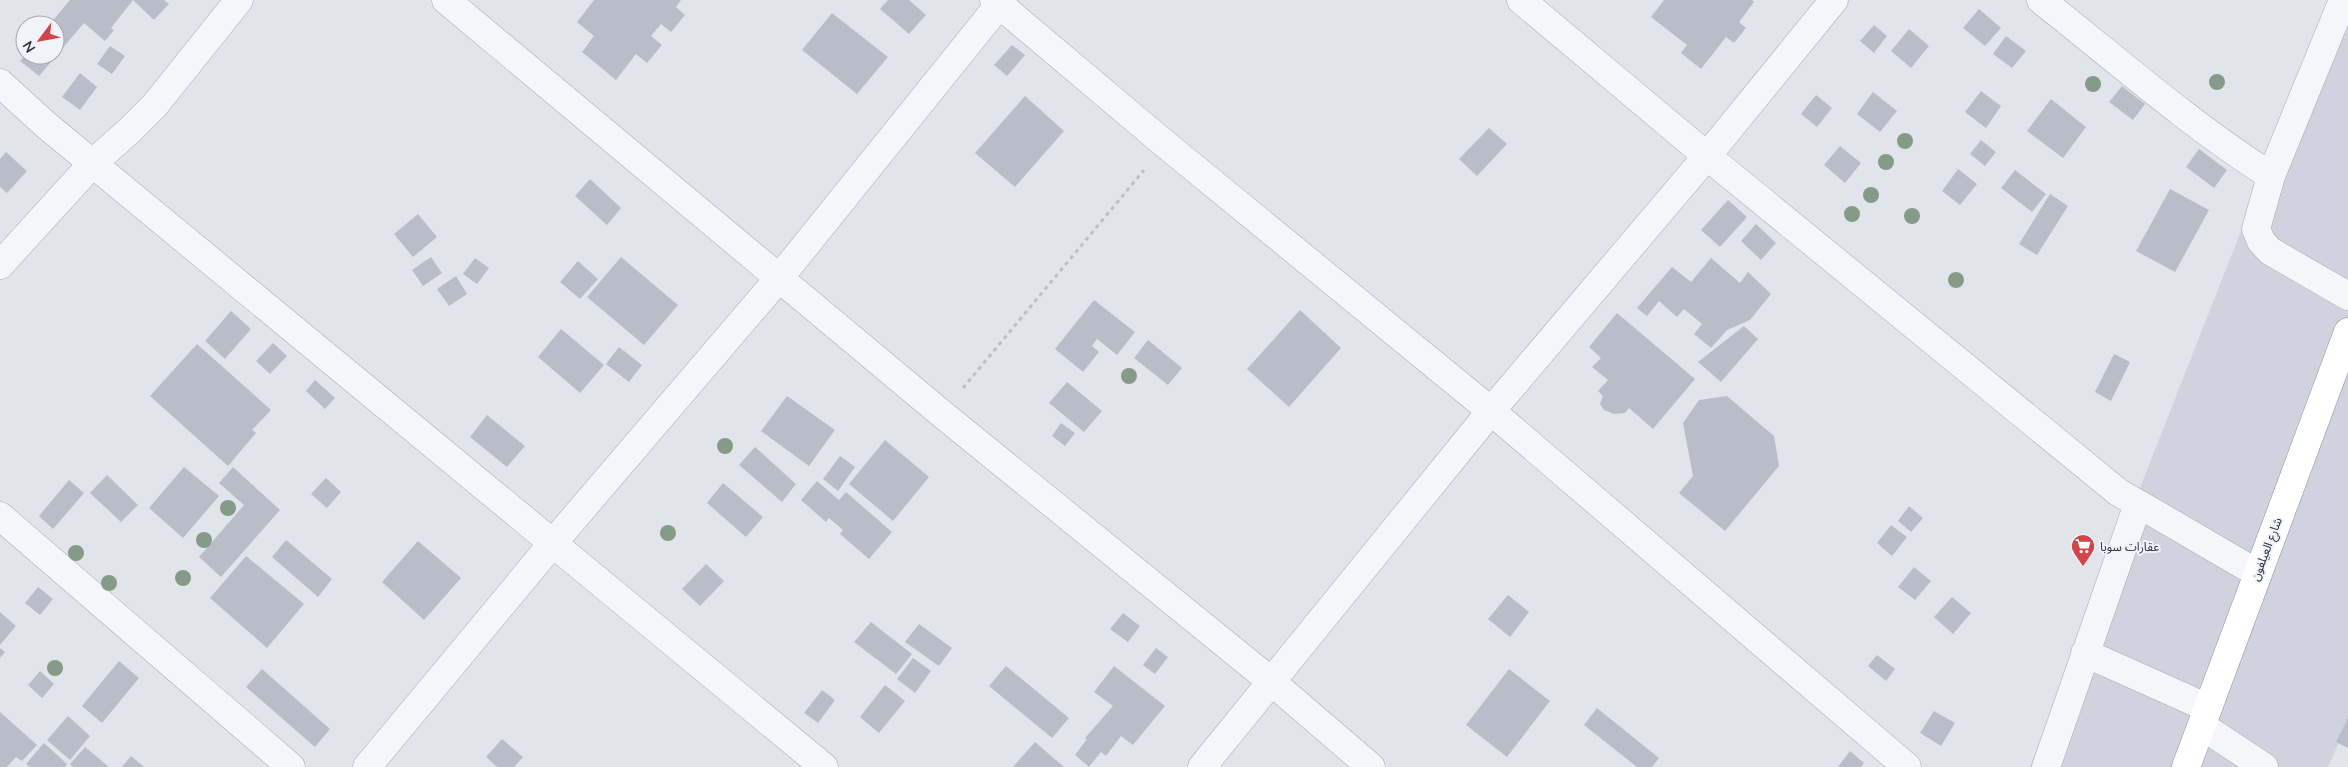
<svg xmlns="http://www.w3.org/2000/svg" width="2348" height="767" font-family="Mulish,'Noto Sans Arabic',sans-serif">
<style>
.built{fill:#d0d3dd}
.building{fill:#b9bdc8}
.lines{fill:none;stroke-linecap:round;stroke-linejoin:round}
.street-casing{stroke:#a7aab5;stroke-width:29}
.highway-casing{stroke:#898fa2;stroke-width:29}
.path{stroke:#bcbfc6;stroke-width:3;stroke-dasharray:4 4;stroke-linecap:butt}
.street{stroke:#f5f6f9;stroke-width:28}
.highway{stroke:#fff;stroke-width:28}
.tree{fill:#859b87}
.labels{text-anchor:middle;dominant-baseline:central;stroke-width:4;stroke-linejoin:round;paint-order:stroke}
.poi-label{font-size:12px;fill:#293043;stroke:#f2f3f8;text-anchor:start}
.street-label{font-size:12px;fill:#293043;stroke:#f2f3f8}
</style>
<rect width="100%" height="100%" fill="#e2e4eb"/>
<path class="built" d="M2332,0H2348V722L2328,767H2030Z"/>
<path class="building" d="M70,0H164L169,4L154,20L133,0L111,28L114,30L105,41L84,23L39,76L20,61L25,55H55V25H49Z
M594,0H681L676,7L685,15L671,32L661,24L651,36L662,45L647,63L636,54L616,80L582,52L594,36L577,22Z
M888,0H909L926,15L909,34L880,9Z
M1664,0H1752L1754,2L1739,22L1746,28L1734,43L1726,37L1701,69L1681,53L1687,45L1651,17Z
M1979,9L2001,28L1985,46L1963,28Z
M832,13L888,57L857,94L802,50Z
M1874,25L1887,36L1874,53L1860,41Z
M1909,29L1929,46L1911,68L1891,51Z
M2006,36L2026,51L2012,68L1993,54Z
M1012,45L1025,55L1007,76L994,65Z
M110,46L125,56L112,74L97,64Z
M80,73L97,87L80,110L62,97Z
M2122,86L2145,104L2133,120L2109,102Z
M1981,91L2001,106L1986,128L1965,112Z
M1873,92L1897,111L1880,132L1857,114Z
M1816,95L1832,108L1817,127L1801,114Z
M1025,96L1064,131L1015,187L975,153Z
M2051,99L2086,127L2063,158L2027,131Z
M1489,128L1507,144L1477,176L1459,159Z
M1981,140L1996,152L1985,166L1970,154Z
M1840,146L1861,163L1845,183L1824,165Z
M2199,149L2227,170L2214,188L2186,167Z
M6,152L27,171L7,193L0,187V159Z
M1958,169L1977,184L1960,205L1942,191Z
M2015,170L2046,194L2032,212L2001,188Z
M590,179L621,208L607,225L575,196Z
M2170,189L2209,210L2175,272L2136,251Z
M2050,194L2068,206L2037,255L2019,244Z
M1728,200L1747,217L1720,247L1701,230Z
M418,214L437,237L413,257L394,234Z
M1756,224L1776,243L1761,260L1741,241Z
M431,257L442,273L423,286L412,270Z
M621,257L678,305L644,345L587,297Z
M475,258L489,268L477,284L463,274Z
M1711,258L1740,283L1748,272L1771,294L1750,320L1727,330L1711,348L1694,334L1702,324L1684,309L1677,317L1659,301L1647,316L1637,308L1672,267L1691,282Z
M578,261L598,279L580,299L560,282Z
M456,276L467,294L449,306L437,289Z
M1094,300L1135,332L1117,355L1097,339L1092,346L1099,352L1083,372L1055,349Z
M1300,310L1341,348L1289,407L1247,369Z
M231,311L251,329L225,359L205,341Z
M1617,313L1695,379L1653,429L1629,408L1625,413L1614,414L1604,410L1600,404L1603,396L1598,391L1608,380L1592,367L1601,358L1589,347Z
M1744,326L1758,339L1721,382L1698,362Z
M561,329L604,365L580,393L538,357Z
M1148,340L1182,368L1168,385L1134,358Z
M273,343L287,356L270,374L256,361Z
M197,344L271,410L252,430L256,433L228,466L150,396Z
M619,347L642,365L629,382L606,364Z
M2114,354L2130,362L2111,401L2095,392Z
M315,380L335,398L325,409L306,391Z
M1067,382L1102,411L1084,432L1049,403Z
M787,396L835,430L809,466L761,431Z
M1727,396L1774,436L1779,466L1725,531L1679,493L1693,476L1683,423L1699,400Z
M487,415L525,446L507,467L470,437Z
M1061,423L1075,433L1065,446L1052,436Z
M885,440L929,477L893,521L849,484Z
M755,447L796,484L782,502L739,465Z
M840,456L855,467L838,491L823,479Z
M184,467L219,496L183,538L149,508Z
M233,467L280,510L221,577L199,557L244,505L219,483Z
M107,475L138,505L121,522L90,493Z
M326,478L341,492L327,508L311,494Z
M69,480L84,493L53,529L39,516Z
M817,481L839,500L846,492L892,532L869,559L840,534L843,530L829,518L826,522L801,500Z
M723,483L763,517L746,537L707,503Z
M1909,506L1923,518L1911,532L1898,521Z
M1891,525L1907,537L1892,556L1877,543Z
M286,540L332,579L318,597L272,557Z
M418,541L461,578L424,620L382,582Z
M246,556L304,604L267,648L210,598Z
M706,564L724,581L700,606L682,589Z
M1914,567L1931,581L1915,600L1898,587Z
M38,587L53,599L40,615L25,603Z
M1508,595L1529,612L1510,637L1488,619Z
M1952,597L1971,613L1953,634L1934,617Z
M0,612L16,626L0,645Z
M1123,613L1140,626L1128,642L1110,629Z
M871,622L912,654L896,674L854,642Z
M919,624L952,648L939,666L905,642Z
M0,648L5,652L0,658Z
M1156,648L1168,657L1155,674L1143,665Z
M1877,655L1895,669L1886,681L1868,666Z
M913,658L931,671L915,693L897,679Z
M119,661L139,678L102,723L82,706Z
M1006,666L1069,718L1052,738L989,686Z
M1114,666L1165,706L1133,745L1121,736L1106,756L1101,752L1089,767L1075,755L1087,739L1085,738L1113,706L1094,692Z
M262,669L330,729L315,747L246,687Z
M1509,669L1550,701L1507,757L1466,725Z
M40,671L54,684L42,698L28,685Z
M885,685L905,701L879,733L860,717Z
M822,690L835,700L818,723L804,713Z
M1597,708L1659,758L1652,767H1637L1584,725Z
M1934,711L1955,723L1941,746L1920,733Z
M0,712L37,745L22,761L16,757L7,767H0Z
M68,716L90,736L70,760L47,740Z
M2348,718V748L2336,742Z
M502,739L523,757L514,767H497L486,757Z
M1035,742L1064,767H1013Z
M44,743L67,764L65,767H30L26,764Z
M85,747L109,767H73L70,764Z
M1850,751L1864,763L1861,767H1838Z
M131,756L144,767H122Z"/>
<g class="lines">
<g class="street-casing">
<path id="street" d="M446,0L942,414L1272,682L1371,767
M994,0L1165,144L1491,411L1907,767
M1521,0L1707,156L2118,492L2257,573
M2041,0C2117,60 2189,124 2271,176L2256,229L2261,241L2270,251L2348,296
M0,83L46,125L824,767
M2271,176L2343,0
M0,265L93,163L129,131L155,105L239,0
M0,516L291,767
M2085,653L2208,708
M2202,726L2264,767
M367,767L552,544L780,277L1003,0
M1202,767L1491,411L1707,156L1834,0
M2046,767L2138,504"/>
</g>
<g class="highway-casing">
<path id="highway" d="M2186,767L2348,332"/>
</g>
<path class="path" d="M963,388L1144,170"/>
<use href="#street" class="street"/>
<use href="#highway" class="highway"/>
</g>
<g class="tree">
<circle cx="2217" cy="82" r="8"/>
<circle cx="2093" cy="84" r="8"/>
<circle cx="1905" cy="141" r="8"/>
<circle cx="1886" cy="162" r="8"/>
<circle cx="1871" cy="195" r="8"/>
<circle cx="1852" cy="214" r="8"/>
<circle cx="1912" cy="216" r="8"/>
<circle cx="1956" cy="280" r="8"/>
<circle cx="1129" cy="376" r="8"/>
<circle cx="725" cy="446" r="8"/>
<circle cx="228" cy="508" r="8"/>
<circle cx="668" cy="533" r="8"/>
<circle cx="204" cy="540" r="8"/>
<circle cx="76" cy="553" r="8"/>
<circle cx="183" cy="578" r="8"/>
<circle cx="109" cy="583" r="8"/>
<circle cx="55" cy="668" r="8"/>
</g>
<defs>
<g id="supermarket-pin" transform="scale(1.25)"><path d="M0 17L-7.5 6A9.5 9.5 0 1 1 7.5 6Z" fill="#d34448" stroke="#f2f3f8"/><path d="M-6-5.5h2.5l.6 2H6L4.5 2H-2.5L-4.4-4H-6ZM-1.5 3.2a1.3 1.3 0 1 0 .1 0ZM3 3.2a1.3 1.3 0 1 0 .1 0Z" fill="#fff"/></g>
</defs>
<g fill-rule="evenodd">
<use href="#supermarket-pin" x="2083" y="546"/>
</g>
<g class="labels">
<g class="poi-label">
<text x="2100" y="546">عقارات سوبا</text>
</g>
<g class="street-label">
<text transform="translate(2266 549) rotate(-69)">شارع العيلفون</text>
</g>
</g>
<g transform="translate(40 40) rotate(238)"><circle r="24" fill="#f2f3f8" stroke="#a2a5b0"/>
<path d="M0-4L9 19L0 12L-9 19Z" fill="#d34448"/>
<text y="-8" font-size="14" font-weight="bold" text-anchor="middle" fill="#293043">N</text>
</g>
</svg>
